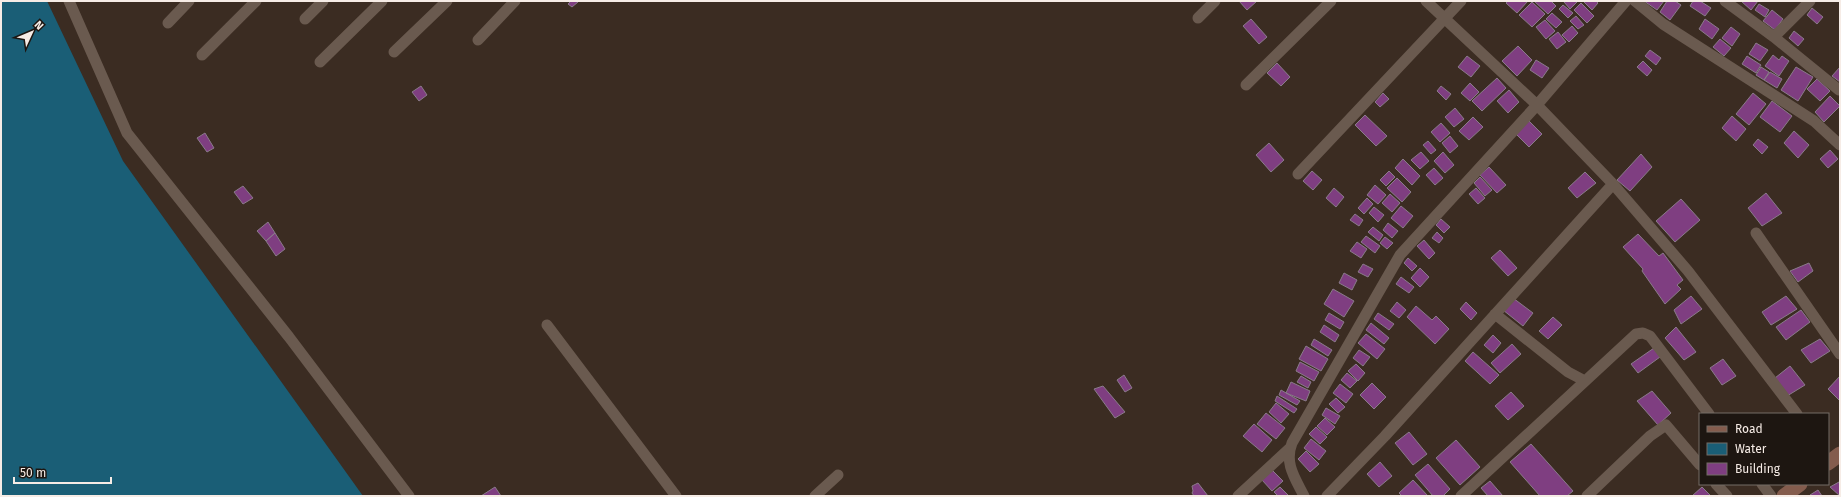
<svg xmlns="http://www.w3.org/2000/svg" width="1841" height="497" font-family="'Fira Sans',sans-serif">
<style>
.water{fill:#1a5e76}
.building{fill:#7f3e81;stroke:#8a7b8a}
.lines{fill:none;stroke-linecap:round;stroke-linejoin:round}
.minor{stroke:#6a5a4f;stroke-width:11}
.secondary{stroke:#845c4d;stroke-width:15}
</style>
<rect width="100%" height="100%" fill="#3b2c22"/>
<path class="water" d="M1,1H47L123,161L363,496H1Z"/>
<path class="building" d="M571,1H577L578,2L572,7L568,4Z
M1239,1H1257L1247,10Z
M1508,1H1528L1517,13L1506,3Z
M1534,1H1551L1556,6L1548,14Z
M1566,1H1578L1570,9L1564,2Z
M1583,1H1596L1598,3L1592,10Z
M1644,1H1664L1657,10Z
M1667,1H1675L1681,5L1670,20L1660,12Z
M1693,1H1700L1711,8L1705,16L1690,6Z
M1741,1H1758L1751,10Z
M1532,2L1545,14L1532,27L1519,15Z
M1581,3L1594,16L1587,23L1574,10Z
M1759,4L1769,10L1765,17L1755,10Z
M1563,5L1573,13L1568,18L1559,9Z
M1812,8L1823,17L1817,24L1807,15Z
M1772,10L1783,19L1775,30L1763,21Z
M1552,13L1562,22L1556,28L1546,19Z
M1576,16L1584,25L1578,29L1570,21Z
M1251,19L1267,37L1259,44L1243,26Z
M1705,19L1719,29L1712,39L1699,29Z
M1545,20L1555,31L1546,39L1536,27Z
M1572,26L1578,33L1569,42L1562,35Z
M1731,27L1740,34L1732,46L1722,38Z
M1794,31L1804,39L1798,46L1789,38Z
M1558,32L1566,42L1557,49L1549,39Z
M1720,39L1731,48L1724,56L1713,47Z
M1756,43L1768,50L1760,61L1749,54Z
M1518,46L1532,60L1517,76L1502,61Z
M1650,50L1661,58L1656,65L1645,56Z
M1773,55L1779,60L1782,56L1789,61L1779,76L1765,66Z
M1467,56L1480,66L1471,77L1458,67Z
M1747,56L1761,65L1756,73L1742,64Z
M1536,60L1549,68L1542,78L1530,70Z
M1643,61L1652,70L1647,76L1637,67Z
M1277,63L1290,77L1281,86L1267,73Z
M1761,67L1769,72L1764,80L1756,75Z
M1796,67L1813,77L1798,101L1781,90Z
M1840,67V82L1832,76Z
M1770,72L1782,79L1777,88L1764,80Z
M1497,78L1506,88L1482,111L1472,101Z
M1817,79L1830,91L1820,101L1807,89Z
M1470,83L1479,92L1470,101L1461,93Z
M421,86L427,95L419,101L412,92Z
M1441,86L1451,94L1446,100L1437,91Z
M1509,90L1519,102L1508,113L1497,101Z
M1383,93L1389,99L1380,107L1375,102Z
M1753,93L1766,104L1749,125L1736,114Z
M1830,96L1840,106L1824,122L1815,112Z
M1772,101L1792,116L1780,132L1760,117Z
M1455,108L1464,119L1454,127L1445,117Z
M1365,115L1387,136L1376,146L1355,125Z
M1732,116L1746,129L1736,141L1722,128Z
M1473,117L1483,127L1469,140L1459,131Z
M1528,120L1542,134L1529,147L1515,133Z
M1441,123L1450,133L1440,142L1431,132Z
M1794,131L1809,145L1798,158L1784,143Z
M205,133L214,148L207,152L197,138Z
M1450,136L1458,146L1450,153L1442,143Z
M1758,139L1768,147L1762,154L1753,145Z
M1428,141L1436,150L1431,154L1423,145Z
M1269,143L1284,160L1271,172L1256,155Z
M1830,150L1838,159L1828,168L1820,159Z
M1421,152L1429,161L1420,169L1411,160Z
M1443,152L1454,165L1445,173L1434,161Z
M1641,154L1652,167L1630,191L1617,180Z
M1403,159L1420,176L1412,185L1395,168Z
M1489,167L1506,185L1497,193L1480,175Z
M1434,168L1443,178L1435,185L1426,175Z
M1312,171L1322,180L1313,190L1303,181Z
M1389,171L1395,177L1386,186L1380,180Z
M1585,172L1596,183L1577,198L1568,188Z
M1480,177L1492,190L1485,196L1474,183Z
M1397,178L1411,192L1402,202L1387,188Z
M1375,185L1386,195L1378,204L1367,195Z
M243,186L253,198L243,204L234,192Z
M1334,188L1344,197L1336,207L1326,198Z
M1476,188L1485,198L1478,204L1469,194Z
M1766,193L1782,213L1762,226L1748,208Z
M1390,194L1400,203L1392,212L1382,203Z
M1367,198L1373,204L1364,214L1358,208Z
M1681,199L1700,220L1675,242L1656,221Z
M1401,206L1413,216L1403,228L1391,218Z
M1374,207L1384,215L1378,222L1369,213Z
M1355,214L1363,220L1359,226L1350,220Z
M1441,219L1450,227L1444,233L1436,225Z
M268,222L275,233L266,241L257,231Z
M1388,223L1398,231L1392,238L1383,230Z
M1373,227L1383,235L1379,241L1368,232Z
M1437,232L1443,238L1439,243L1432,238Z
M275,233L285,249L276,256L266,241Z
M1638,234L1659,256L1663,253L1683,280L1677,285L1681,289L1665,304L1642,271L1643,269L1623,247Z
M1366,236L1380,246L1375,253L1361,242Z
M1385,237L1393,243L1387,249L1380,243Z
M1424,240L1435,253L1429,259L1417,246Z
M1357,242L1367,249L1361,258L1350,251Z
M1500,250L1517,268L1508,276L1491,258Z
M1408,258L1417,266L1412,271L1404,263Z
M1809,263L1813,271L1798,282L1790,271Z
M1363,264L1373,269L1368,277L1358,272Z
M1420,268L1429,277L1420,287L1411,278Z
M1344,273L1357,280L1352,290L1339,283Z
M1401,277L1414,287L1409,293L1396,284Z
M1333,289L1354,301L1344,317L1324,304Z
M1691,296L1702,309L1681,324L1674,310Z
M1786,296L1797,309L1771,325L1762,312Z
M1513,298L1533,313L1523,326L1503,310Z
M1397,302L1406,310L1399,318L1390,311Z
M1466,302L1477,313L1471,320L1460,309Z
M1416,306L1432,320L1436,316L1449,329L1435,344L1407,317Z
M1801,310L1810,322L1786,340L1776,327Z
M1329,313L1344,322L1340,329L1325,320Z
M1378,313L1394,324L1389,330L1374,319Z
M1553,317L1562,325L1548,339L1539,331Z
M1371,323L1389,338L1384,344L1366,330Z
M1324,325L1339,335L1335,342L1320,332Z
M1676,327L1696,352L1684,360L1665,338Z
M1366,334L1385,349L1377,359L1358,343Z
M1493,335L1501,343L1493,353L1484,345Z
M1314,339L1332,350L1328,356L1311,345Z
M1820,339L1830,351L1811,363L1801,350Z
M1512,344L1521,354L1500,373L1491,363Z
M1306,346L1328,359L1321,371L1299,359Z
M1654,348L1660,357L1638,373L1631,364Z
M1359,350L1370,357L1363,366L1353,358Z
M1473,352L1499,375L1490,384L1465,361Z
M1723,359L1736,376L1722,385L1710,368Z
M1300,362L1319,372L1314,381L1296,371Z
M1356,364L1365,373L1358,381L1348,371Z
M1790,366L1805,385L1787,396L1775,378Z
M1347,373L1357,381L1350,388L1341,380Z
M1124,375L1132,388L1125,392L1117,380Z
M1301,376L1311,382L1308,388L1297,382Z
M1840,376V401L1828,389Z
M1291,382L1310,391L1306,401L1286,393Z
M1372,383L1386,397L1374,409L1360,395Z
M1340,384L1353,394L1346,403L1333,393Z
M1103,386L1125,412L1115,418L1094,389Z
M1281,390L1300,401L1297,405L1279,395Z
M1652,391L1671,413L1658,425L1637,401Z
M1511,392L1524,406L1508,420L1495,406Z
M1277,396L1297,409L1294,413L1275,401Z
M1336,398L1345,407L1338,413L1329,404Z
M1276,403L1289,414L1281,423L1269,412Z
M1326,408L1340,416L1335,424L1322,415Z
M1266,413L1285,428L1276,439L1257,424Z
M1325,418L1335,427L1327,435L1317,426Z
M1254,424L1272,440L1262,452L1243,436Z
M1316,427L1327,437L1320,444L1309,434Z
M1409,432L1427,454L1413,465L1395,443Z
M1311,439L1326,451L1319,460L1304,448Z
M1456,440L1480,467L1460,485L1436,458Z
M1531,444L1573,491L1567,496H1540L1510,462Z
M1306,451L1319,464L1310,472L1298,459Z
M1380,462L1392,476L1379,487L1367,474Z
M1428,464L1450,489L1443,496H1433L1415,475Z
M1272,470L1283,481L1272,491L1262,480Z
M1413,480L1428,496H1402L1399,493Z
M1490,481L1503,496H1488L1481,488Z
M1839,482L1840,484V496L1830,487Z
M1198,483L1208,496H1194L1192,493L1193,491L1192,486Z
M495,487L501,496H481Z
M1280,487L1288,495L1287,496H1278L1274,492Z
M1702,487L1711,496H1692Z
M1818,490L1822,496H1810V495Z"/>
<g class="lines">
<path class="minor" d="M69,1L127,133L289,337L409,496
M1426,1L1537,105L1613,184L1688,271L1797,414
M1635,1L1663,24L1814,121L1840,145
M1725,1L1774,37L1839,90
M1198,18L1215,1
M305,19L323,1
M168,23L189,1
M1774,37L1810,1
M478,40L515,1
M394,52L447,1
M202,55L256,1
M320,62L382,1
M1246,85L1331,1
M1298,174L1461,1
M1756,233L1840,354
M1495,314L1568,372L1585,381
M547,325L676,496
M1716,484L1727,496
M1762,484L1771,496
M815,496L838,475
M1238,496L1290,448
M1304,496C1295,478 1284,463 1292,443L1400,255L1537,105L1626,1
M1327,496L1385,436L1613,184
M1461,496L1636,334L1643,333L1650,336L1709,414
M1587,496L1650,436L1666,425L1700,465"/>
<path class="secondary" d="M1828,463L1840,454
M1784,496L1800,484"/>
</g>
<rect width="1841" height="497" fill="none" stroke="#f6ece6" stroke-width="4"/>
<rect x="1699" y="413" width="130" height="72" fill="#1d1611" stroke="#746c66"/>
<rect x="1707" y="426" width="20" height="6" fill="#845c4d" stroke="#746c66"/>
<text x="1735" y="433" font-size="12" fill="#f6ece6">Road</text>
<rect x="1707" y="443" width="20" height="12" fill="#1a5e76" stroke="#746c66"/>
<text x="1735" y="453" font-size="12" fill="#f6ece6">Water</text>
<rect x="1707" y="463" width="20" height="12" fill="#7f3e81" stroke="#746c66"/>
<text x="1735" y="473" font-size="12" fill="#f6ece6">Building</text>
<g transform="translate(32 32) rotate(46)" stroke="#1d1611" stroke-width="3" paint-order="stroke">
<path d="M0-3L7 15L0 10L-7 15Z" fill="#f6ece6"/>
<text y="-6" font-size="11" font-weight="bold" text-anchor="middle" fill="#f6ece6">N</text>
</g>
<path d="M14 477v6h97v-6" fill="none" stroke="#f6ece6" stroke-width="2"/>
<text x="20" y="477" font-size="12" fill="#f6ece6" stroke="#1d1611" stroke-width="3" paint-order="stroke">50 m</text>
</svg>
